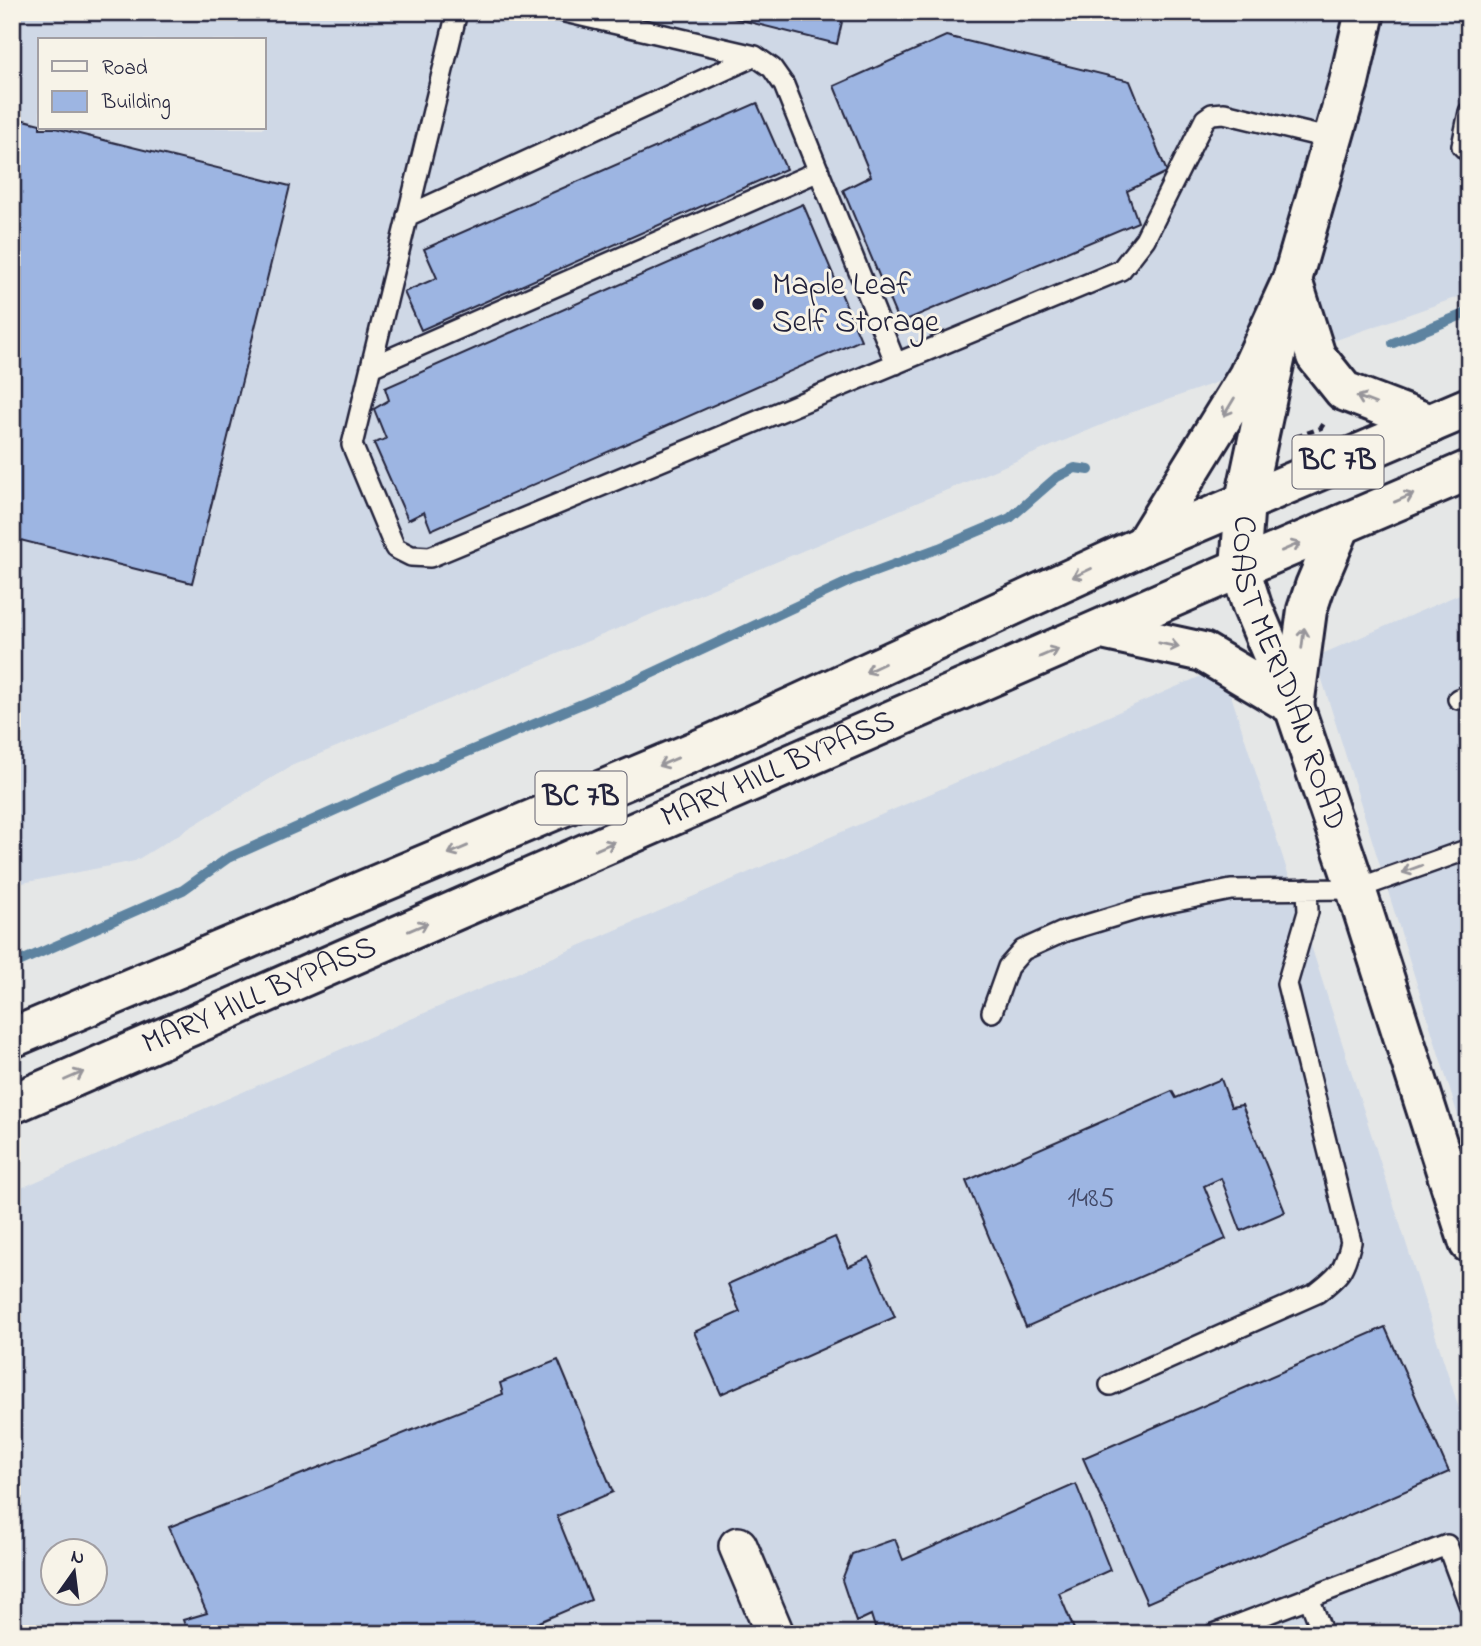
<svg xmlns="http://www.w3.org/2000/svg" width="1481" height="1646" font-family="'Indie Flower',sans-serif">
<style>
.built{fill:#cfd8e6;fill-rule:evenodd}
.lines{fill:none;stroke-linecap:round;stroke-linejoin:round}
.stream{stroke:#5d83a0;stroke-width:10}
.building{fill:#9db5e2;stroke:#22223b;stroke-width:2}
.service-casing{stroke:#22223b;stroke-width:24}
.minor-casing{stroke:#22223b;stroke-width:42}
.tertiary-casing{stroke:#22223b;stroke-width:44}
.trunk-casing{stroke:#22223b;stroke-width:44}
.path{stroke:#22223b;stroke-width:4.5;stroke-dasharray:7 5;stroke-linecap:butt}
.service{stroke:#f7f3e8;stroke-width:19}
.minor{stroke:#f7f3e8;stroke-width:37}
.tertiary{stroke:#f7f3e8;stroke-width:38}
.trunk{stroke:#f7f3e8;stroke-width:38}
.oneway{stroke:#97959a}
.poi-dot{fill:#22223b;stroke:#f7f3e8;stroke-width:2.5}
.labels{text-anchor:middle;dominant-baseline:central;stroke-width:6;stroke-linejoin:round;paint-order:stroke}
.number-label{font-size:28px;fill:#414765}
.shield{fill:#f7f3e8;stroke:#62616f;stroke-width:2}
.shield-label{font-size:30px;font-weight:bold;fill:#22223b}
.poi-label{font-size:32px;fill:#22223b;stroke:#f7f3e8;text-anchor:start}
.street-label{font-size:32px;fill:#22223b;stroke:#f7f3e8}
</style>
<rect width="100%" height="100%" fill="#e5e7e7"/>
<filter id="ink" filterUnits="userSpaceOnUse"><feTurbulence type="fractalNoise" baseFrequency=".0143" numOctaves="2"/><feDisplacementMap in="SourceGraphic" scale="14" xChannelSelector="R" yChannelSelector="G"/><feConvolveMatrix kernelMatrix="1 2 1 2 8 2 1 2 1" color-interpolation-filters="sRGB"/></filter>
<g filter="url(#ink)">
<path class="built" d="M12,12H1469V293L1130,413L291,766L135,861L12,885ZM40,40H264V128H40Z
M1469,590V1151L1315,657Z
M1222,667L1469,1440V1634H12V1192ZM52,1552H94V1594H52Z"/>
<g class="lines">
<path class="stream" d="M1393,343L1469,312
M12,965L183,890L228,858L434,766L627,685L852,580L939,548L1010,518L1057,477L1075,468L1089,470"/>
</g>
<path class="building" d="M709,12H842L844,13L837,44Z
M946,36L1130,81L1167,172L1127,191L1138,222L899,323L843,190L871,176L834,86Z
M757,103L786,169L421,330L404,292L437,278L424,249Z
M12,117L40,124V128H55L290,186L192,583L12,538Z
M803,204L861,340L431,530L424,512L408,520L374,443L386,439L374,409L389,400L385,388Z
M1221,1079L1231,1107L1242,1105L1285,1212L1241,1231L1221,1178L1204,1186L1226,1239L1026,1327L966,1181L1172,1091L1176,1098Z
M835,1237L848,1267L869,1257L895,1317L721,1394L694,1332L740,1312L728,1284Z
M1385,1327L1449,1472L1147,1603L1083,1458Z
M558,1360L613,1492L557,1516L591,1600L511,1634H188L183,1620L207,1613L169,1527L503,1394L500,1383Z
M1076,1484L1110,1570L1059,1593L1076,1634H877L871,1615L856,1622L842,1580L852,1554L895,1539L903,1560Z"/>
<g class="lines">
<g class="service-casing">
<path id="service" d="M457,12L352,445L395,548L411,556L430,557L1121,270L1145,239L1205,119L1212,114L1224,113L1332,139
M565,12L755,56L772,68L784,85L896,364
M1469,112L1462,146L1469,153
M407,216L755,56
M371,367L819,171
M1458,699L1469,695
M992,1012L1008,967L1023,950L1063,932L1142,908L1231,890L1356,889L1469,849
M1110,1385L1317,1293C1340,1275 1344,1271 1351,1242L1287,984L1308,912L1307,889
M1309,1598L1323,1634
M1214,1634L1447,1545L1469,1604"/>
</g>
<g class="minor-casing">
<path id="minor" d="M738,1546L775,1634"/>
</g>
<g class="tertiary-casing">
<g id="tertiary">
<path id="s1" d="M1365,12L1349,82L1292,280L1245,500L1240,568L1252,606L1294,706L1356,889L1469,1243"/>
</g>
</g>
<g class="trunk-casing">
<g id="trunk">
<path d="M1292,280L1316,356L1344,391L1430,424"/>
<path d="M1144,545L1248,376L1292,280"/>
<path d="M1102,630L1203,652L1294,706L1307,610L1315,586L1341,525"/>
<path d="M12,1038L712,744L1144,545L1469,407"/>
<path id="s2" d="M12,1104L1240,568L1469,470"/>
</g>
</g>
<path class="path" d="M1296,437L1321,428L1326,420"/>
<use href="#service" class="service"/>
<use href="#minor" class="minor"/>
<use href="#tertiary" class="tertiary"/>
<use href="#trunk" class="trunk"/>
</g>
<defs><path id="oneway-shaft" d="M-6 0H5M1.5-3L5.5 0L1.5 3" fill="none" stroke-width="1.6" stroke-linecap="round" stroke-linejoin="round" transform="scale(1.75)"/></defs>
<g class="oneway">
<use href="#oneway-shaft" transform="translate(1366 400) rotate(-159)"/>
<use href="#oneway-shaft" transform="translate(1229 407) rotate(121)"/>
<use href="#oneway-shaft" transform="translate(1404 498) rotate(-23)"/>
<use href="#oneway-shaft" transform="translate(1291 547) rotate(-23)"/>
<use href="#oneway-shaft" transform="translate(1082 573) rotate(155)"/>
<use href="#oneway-shaft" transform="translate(1303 638) rotate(-83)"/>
<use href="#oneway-shaft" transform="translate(1169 645) rotate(12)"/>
<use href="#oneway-shaft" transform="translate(1049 653) rotate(-23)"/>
<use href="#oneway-shaft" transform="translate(875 668) rotate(155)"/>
<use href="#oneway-shaft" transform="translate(668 762) rotate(157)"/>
<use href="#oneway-shaft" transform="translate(605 846) rotate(-23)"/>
<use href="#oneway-shaft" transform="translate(458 850) rotate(157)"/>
<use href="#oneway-shaft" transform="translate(1412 869) rotate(160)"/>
<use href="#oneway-shaft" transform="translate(418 927) rotate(-23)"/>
<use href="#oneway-shaft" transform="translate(74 1076) rotate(-24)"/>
</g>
</g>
<circle class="poi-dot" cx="758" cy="304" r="7"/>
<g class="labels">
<g class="number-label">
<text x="1091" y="1199">1485</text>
</g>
<g class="shield">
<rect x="1292.5" y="435.5" width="91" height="53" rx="5"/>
<rect x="535.5" y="771.5" width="91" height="53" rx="5"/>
</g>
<g class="shield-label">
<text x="1338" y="462">BC 7B</text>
<text x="581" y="798">BC 7B</text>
</g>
<g class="poi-label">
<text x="772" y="286">Maple Leaf<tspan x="772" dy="37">Self Storage</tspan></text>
</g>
<g class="street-label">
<text stroke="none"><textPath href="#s1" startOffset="684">COAST MERIDIAN ROAD</textPath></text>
<text stroke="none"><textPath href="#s2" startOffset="836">MARY HILL BYPASS</textPath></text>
<text stroke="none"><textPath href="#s2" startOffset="270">MARY HILL BYPASS</textPath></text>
</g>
</g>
<rect width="1481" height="1646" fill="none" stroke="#f7f3e8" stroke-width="42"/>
<rect x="21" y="21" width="1439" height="1604" fill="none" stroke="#22223b" stroke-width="2.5" filter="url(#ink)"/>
<rect x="38" y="38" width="228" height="91" fill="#f7f3e8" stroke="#a29fa3" stroke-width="2"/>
<rect x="52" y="61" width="35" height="10" fill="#f7f3e8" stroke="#a29fa3" stroke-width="2"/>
<text x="102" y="74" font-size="21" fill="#22223b">Road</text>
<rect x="52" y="91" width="35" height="21" fill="#9db5e2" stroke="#a29fa3" stroke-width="2"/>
<text x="102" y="108" font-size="21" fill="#22223b">Building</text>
<g transform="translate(74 1572) rotate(14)"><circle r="33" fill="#f7f3e8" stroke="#a29fa3" stroke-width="2"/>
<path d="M0-5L12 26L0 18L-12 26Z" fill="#22223b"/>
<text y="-10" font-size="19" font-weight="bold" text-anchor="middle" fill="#22223b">N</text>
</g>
</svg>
